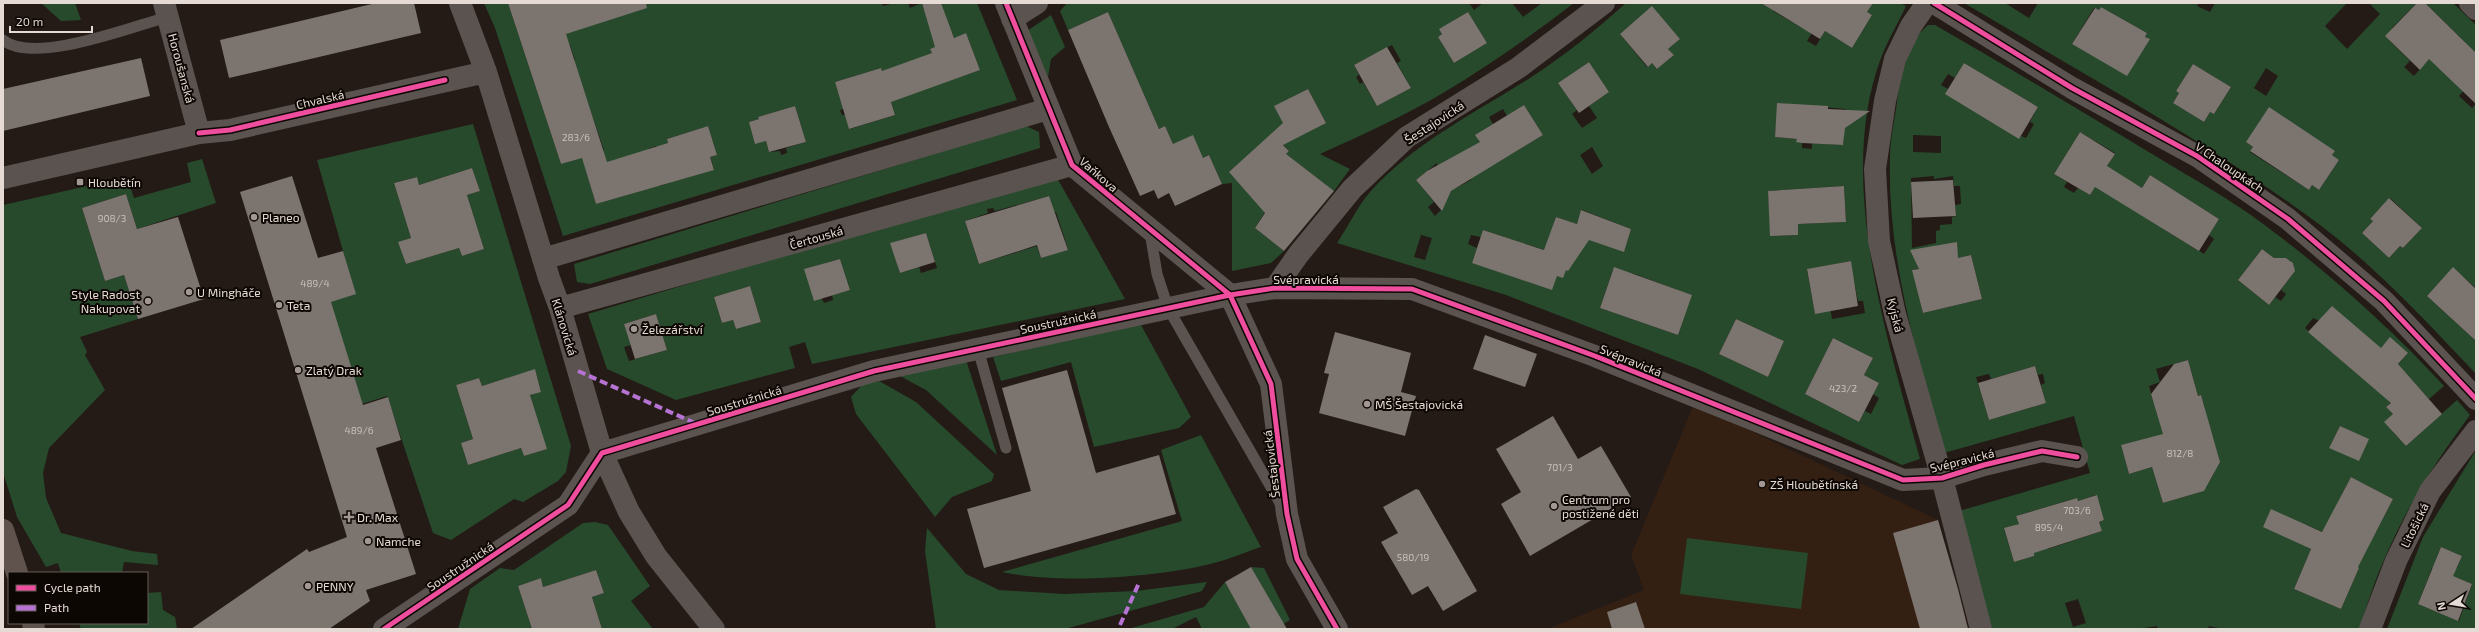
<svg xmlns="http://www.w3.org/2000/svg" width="2479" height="632" font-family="'Exo 2',sans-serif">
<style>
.built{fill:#341f13}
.green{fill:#274a2c;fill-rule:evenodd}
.building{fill:#7b746f}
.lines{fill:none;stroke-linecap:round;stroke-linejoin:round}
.lane{stroke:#5a534f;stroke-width:11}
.street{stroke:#5a534f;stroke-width:22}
.primary{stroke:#60524c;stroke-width:22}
.quiet{stroke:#b673d3;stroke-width:4;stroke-dasharray:8 4;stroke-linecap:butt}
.cycleway-casing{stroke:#0d0704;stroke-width:8}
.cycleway{stroke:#ef4d9e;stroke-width:5}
.poi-dot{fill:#a29792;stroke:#0d0704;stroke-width:1.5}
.labels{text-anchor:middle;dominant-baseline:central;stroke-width:4;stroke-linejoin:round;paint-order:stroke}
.number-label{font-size:10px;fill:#cbc0bb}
.street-label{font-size:12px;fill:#e6dad4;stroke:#0d0704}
.poi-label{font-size:12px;fill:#e6dad4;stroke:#0d0704;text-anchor:start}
</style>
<rect width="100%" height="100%" fill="#241b16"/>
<path class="built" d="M1694,404L1938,520L1969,629H1547L1644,590L1631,555Z"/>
<path class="green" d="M41,3H75L81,20L61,21Z
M484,3H508L561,164L604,150L573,61L575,60L570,45L568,46L564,34L606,3H882L883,6L894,3H908L910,8L922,3L924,10L941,3H977L1017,100L563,236L495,28ZM952,32L954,38L966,33L980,70L960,77L932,53L930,49L938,46L935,38ZM881,68L895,115L850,129L845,115H842L840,110L844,109L835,82ZM795,106L806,142L786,148L787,153L781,155L780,151L769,152L766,141L749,122L759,119L758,117ZM708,126L717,155L710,157L714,169L679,180L667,139ZM656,146L661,160L674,181L660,186L648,149ZM586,169L640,191L596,204Z
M1067,3H1469L1474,10L1483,3H1512L1523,17L1542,3H1574C1532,35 1489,66 1443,93C1404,116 1362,135 1320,154L1350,169L1334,191L1267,209L1255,228L1284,251L1271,263L1232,271V183L1222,184L1209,155L1203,158L1173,144L1165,126L1159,129L1108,12L1068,30L1060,11ZM1468,12L1487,43L1454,63L1438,37L1442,34L1440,29ZM1392,45L1401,61L1397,63L1411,88L1377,106L1363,82L1360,84L1356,77L1359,75L1354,65ZM1308,89L1326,123L1275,106ZM1273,133L1289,151L1246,190Z
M1626,3H1778L1773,11L1802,28L1807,20L1816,26L1807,41L1816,46L1825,31L1852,48L1872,15L1867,12L1870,7L1863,3H1900L1906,6C1898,23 1888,40 1881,58C1835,180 1888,340 1920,459L1902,465L1698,369L1506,295L1337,243C1348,227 1357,207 1370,192C1415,142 1475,113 1530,78C1564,56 1596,30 1626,3ZM1652,7L1680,39L1668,49L1674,55L1657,69L1652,63L1647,67L1620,34ZM1589,62L1609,92L1589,106L1597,118L1582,128L1572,114L1577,110L1558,83ZM1778,103L1846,109L1843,145L1812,143V149L1802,148V143L1797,139L1775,137ZM1524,105L1543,135L1493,165L1476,135L1493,124L1489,117L1503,109L1507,116ZM1592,147L1603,166L1592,174L1580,155ZM1457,155L1471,180L1456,188L1442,163ZM1437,163L1442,209L1435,216L1428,207L1434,202L1416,180ZM1844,186L1846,222L1798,224V235L1771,236L1768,191ZM1582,210L1631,229L1624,250L1553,226L1556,217L1577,224ZM1483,230L1563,256L1472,263L1477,248L1468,244L1471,235L1481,237ZM1421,235L1432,238L1425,260L1414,257ZM1850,261L1858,301H1863L1865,313L1832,319L1830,306L1823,312L1815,313L1807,270ZM1613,269L1635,274L1691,295L1678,335L1600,308ZM1736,319L1784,341L1768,377L1719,354ZM1833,338L1873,358L1864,375L1879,383L1873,394L1879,398L1871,414L1865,411L1859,422L1805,394Z
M1964,3H2005L2029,18L2038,3H2199L2197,6L2210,12L2215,3H2347L2325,26L2347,49L2380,14L2369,3H2417L2392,28L2396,33L2389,40L2410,61L2404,67L2414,76L2428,60L2424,56L2447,62L2465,42L2425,3H2453L2476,25C2476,50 2478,77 2459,96L2472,108L2476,104V288L2453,268L2427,296L2476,341V374C2428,323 2380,271 2324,228C2211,143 2085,75 1964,3ZM2101,7L2147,33L2145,37L2149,39L2100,59L2072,44L2094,8L2099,10ZM2193,64L2231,87L2214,114L2210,112L2204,122L2173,103L2179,93L2176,91ZM2266,68L2278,76L2266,96L2254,88ZM2246,142L2335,151L2332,155L2339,160L2319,190L2312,185L2309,190L2250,152L2253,147ZM2390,198L2422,228L2403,248L2400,246L2389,258L2362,233L2373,221L2370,219Z
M1051,15L1065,47L1051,59L1048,77L1027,31Z
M1928,25H1935C2011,69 2087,114 2162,160C2192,178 2222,195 2251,215C2320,265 2386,323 2444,386L2429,399L2414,383L2386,407L2393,414V432L2406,446L2457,400L2470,415C2437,460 2406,507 2384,560C2374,582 2367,606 2359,629H2223L2209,626L2208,629H2157V626L2137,629H1992L1959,511L2090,473L2074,416L1944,453C1917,355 1887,258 1890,156C1890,138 1895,119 1897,102C1901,76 1907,42 1928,25ZM1964,63L2038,107L2030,122L2034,124L2026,138L2021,136L2019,138L1946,94L1948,89L1941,85L1948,74L1955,78ZM2080,132L2115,153L2090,195L2078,188L2074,193L2064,187L2067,182L2054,174ZM1913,135L1941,136V153L1913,152ZM2150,175L2219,219L2209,235L2214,239L2204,254L2163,229L2132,182L2142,188ZM1934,176V179L1953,176L1954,186H1960L1961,204L1955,205L1956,216L1952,217V224L1940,225V230L1936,231V243L1912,248L1911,178ZM2262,249L2278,261L2281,258H2286L2293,263L2294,268L2292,271L2293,273L2281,290L2286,294L2281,301L2275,297L2269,305L2238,280ZM1971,255L1982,299L1923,313L1913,270ZM2313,318L2380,349L2408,353L2376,390L2305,328ZM2188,360L2198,396L2201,395L2205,409L2153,401L2149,386L2160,382L2156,369ZM2035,366L2038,375L2043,374L2045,383L2041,385L2046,403L1989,420L1976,377L1989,374L1991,379ZM2208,421L2219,459L2212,461L2215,471L2209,482L2199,485L2201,492L2163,503L2152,467L2129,474L2121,445L2181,432ZM2340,426L2356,434L2329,448ZM2351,477L2393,499L2376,532L2338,502ZM2096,495L2104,520L2099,522L2102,531L2048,549L2046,546L2033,550L2034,556L2014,562L2004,529L2019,524L2016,516L2076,498L2078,501ZM2307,525L2363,550L2356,567L2359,568L2341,609L2294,589L2311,549L2299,543ZM2078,599L2086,623L2073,627L2065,603Z
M473,124L571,446L566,472L558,481L523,502L514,499L451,540L433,533L387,396L362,404L330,301L355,293L317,160ZM472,168L480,191L467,195L484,249L462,256L459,248L406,264L399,242L411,238L394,183L416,177L419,185ZM535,370L541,391L530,395L546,449L524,456L521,448L468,465L461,443L473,439L456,385L479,378L482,386Z
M1026,126L1039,132L1040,148L590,284L577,282L574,264Z
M202,159L216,203L137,229L126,194L82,208L105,281L124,275L138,319L80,337L87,352L85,355L105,390L49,448L43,473L46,498L61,533L132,551L157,554L158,565L124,562L122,573H61L58,563L46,567L17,517L3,472V205L127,177L134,198L191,182L187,163Z
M1048,176H1056L1125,299L812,364L805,342L789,347L795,368L676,400L607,369L588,314ZM1049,196L1054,213L1056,212L1068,249L1041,258L1037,246L979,264L965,221L988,213L987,209L993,208L995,211ZM926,233L937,268L921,273L919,267L900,273L891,243ZM840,259L850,290L832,295L833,300L824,303L805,269ZM750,286L761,322L736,329L733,320L722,323L714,297ZM656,314L667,350L629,361L624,347L631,345L624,324Z
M1140,323L1191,417L1179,428L1094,447L1071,362L1001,381L993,357Z
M966,360L997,455L926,390L900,376Z
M879,381L916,402L994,474L992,481L952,497L935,517L856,414L851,397L862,385Z
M1201,435L1261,547C1243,553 1225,561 1206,565C1150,578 1058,584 1002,572L1182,521L1161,450Z
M2476,450V629H2387L2423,537ZM2441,547L2462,556L2457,568L2436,559ZM2432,568L2472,584L2459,621L2418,604Z
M595,522L608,525L650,586L631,601L653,629H602L592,597L604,593L596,570L543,587L541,578L518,586L532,629H458L470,589L500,568L514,570L583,523Z
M927,528L966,574L999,590L1065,594L1136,591L1207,582L1202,591L1065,629H936L925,551Z
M1687,538L1808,553L1801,609L1680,594Z
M1251,567L1264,568L1290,620L1275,629H1202L1196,617L1172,629H1128L1204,607L1225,582L1247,620L1273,606Z
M161,592L163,610L175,617L177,629H81L79,623H147V593Z"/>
<path class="building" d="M376,3H414L421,33L229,78L220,40Z
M508,3H646L647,8L566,34L607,162L668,143L667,139L708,126L717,155L710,157L714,170L596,204L582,158L561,164Z
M922,3H941L954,38L966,33L980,70L891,102L895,115L849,129L835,82L881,68L882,71L932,53L930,49L935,47Z
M1761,3H1873L1867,12L1872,15L1852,48L1825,31L1820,39Z
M2417,3H2425L2476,53V104L2429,59L2420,70L2385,36Z
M1652,6L1680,39L1668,49L1674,55L1657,69L1652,63L1648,67L1620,34Z
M2101,7L2147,33L2145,37L2150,39L2127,76L2072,44L2095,8L2099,10Z
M1108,12L1159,129L1165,126L1173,144L1193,135L1203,158L1209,155L1222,184L1175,206L1169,193L1158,199L1154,190L1140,196L1109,127L1068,30Z
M1468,12L1487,43L1454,63L1438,37L1442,34L1439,29Z
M1387,47L1411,88L1377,106L1354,65Z
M141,58L150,96L3,131V89Z
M1589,62L1609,92L1579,113L1558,83Z
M1964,63L2038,107L2019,139L1945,94Z
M2193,64L2231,87L2214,114L2210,112L2204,122L2173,103L2179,93L2176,91Z
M1308,89L1326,123L1283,145L1289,151L1286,154L1334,191L1284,251L1255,228L1265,213L1229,172L1283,123L1274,106Z
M1777,103L1828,106V109L1870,111L1845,128L1843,145L1802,143L1796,142L1797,139L1775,137Z
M1524,105L1543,135L1451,191L1442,211L1416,180L1427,171L1480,142L1475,135Z
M795,106L806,142L769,152L766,141L755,144L749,122L759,119L758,117Z
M2269,107L2335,151L2332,155L2339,160L2319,190L2312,185L2309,190L2250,151L2253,147L2246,142Z
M2080,132L2115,154L2107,166L2142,188L2150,175L2219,219L2199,251L2095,187L2090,195L2054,174Z
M472,168L480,191L467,195L484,249L462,256L459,248L406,264L398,242L411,238L394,183L417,177L419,185Z
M292,176L318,258L343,251L356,294L331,302L363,405L388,397L401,440L376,448L416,574L366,590L370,601L329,629H191L307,549L309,552L347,537L240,192Z
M1953,180L1956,216L1913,218L1911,182Z
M1844,186L1846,222L1798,224V235L1770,236L1768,191Z
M126,194L137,229L178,217L204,299L138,319L124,275L105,281L82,208Z
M1049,196L1068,250L1041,258L1037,245L979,264L965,221Z
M2389,198L2422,228L2403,248L2400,246L2389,258L2362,233L2373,221L2370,219Z
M1581,210L1631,229L1624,252L1589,240L1568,271L1566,270L1563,278L1557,276L1552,290L1472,263L1483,230L1544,250L1556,217L1577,224Z
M926,233L935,262L900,273L890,243Z
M1957,242L1958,258L1971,255L1982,299L1923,313L1912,270L1919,269L1910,250Z
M2262,249L2274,258H2286L2293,263L2295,271L2269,305L2238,280Z
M840,259L850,290L814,301L804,269Z
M1851,261L1858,306L1815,314L1807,269Z
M1614,267L1692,295L1678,335L1600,308Z
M2453,267L2476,289V341L2427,296Z
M750,286L761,322L736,329L733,320L722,323L714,297Z
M2332,306L2381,348L2390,337L2408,353L2398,364L2442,414L2406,446L2384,422L2393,414L2386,407L2391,403L2308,332Z
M656,314L667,350L635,359L624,324Z
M1736,319L1784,341L1768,377L1719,354Z
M1335,332L1411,353L1401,392L1416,396L1405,436L1319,413L1329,374L1324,373Z
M1485,335L1537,354L1525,387L1473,369Z
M1833,338L1873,358L1864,375L1879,383L1859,422L1805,394Z
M2188,360L2198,396L2201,395L2220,462L2204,491L2163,503L2152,467L2129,474L2121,445L2163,434L2151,394L2174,364Z
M2035,366L2046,403L1989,420L1978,383Z
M535,369L541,392L530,395L547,449L524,456L521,448L468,465L461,443L473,439L456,385L479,378L482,386Z
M1067,370L1096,473L1159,455L1176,514L984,568L967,509L1031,491L1002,388Z
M1553,416L1578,459L1601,446L1631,497L1530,556L1501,504L1521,492L1496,449Z
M2340,426L2369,439L2359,461L2329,448Z
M2351,477L2393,499L2358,567L2359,568L2341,609L2294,589L2311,549L2263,527L2271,509L2322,532Z
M1416,489L1419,490L1477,591L1443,611L1428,586L1412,595L1381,542L1398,533L1383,507Z
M2097,495L2104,520L2099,522L2102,531L2034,553V556L2014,562L2004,528L2019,524L2016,516L2077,498L2078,501Z
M1938,520L1958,589L1968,629H1920L1893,533Z
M2441,547L2462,556L2453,576L2472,584L2458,621L2418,604Z
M1251,567L1287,629H1251L1225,582Z
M596,570L604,593L592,597L602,629H532L518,586L541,578L543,587Z
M1636,602L1645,629H1612L1607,612Z"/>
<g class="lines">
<path class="lane" d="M3,40C35,65 130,27 168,17
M1150,232L1157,274L1168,308L1280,503
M978,349L1006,448"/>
<path class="street" d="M164,3L199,133
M460,3L486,72L549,278L560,308L602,453L629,512L656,556L714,629
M1006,3L1072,165L1230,295L1271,384L1287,514L1297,559L1337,629
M1927,3L1911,26L1895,59L1885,101L1875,169L1879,241L1895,314L1942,478L1981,629
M1934,3L2072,88L2197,156L2288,219L2384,301L2476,399
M2470,3L2476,9
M1012,19L1037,3
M3,178L199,133L230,130L486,72
M543,259L1048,109
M1275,288L1298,255L1352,189L1407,137L1518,68L1604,3
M560,308L1072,165
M384,629L568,505L602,453L874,371L1230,295L1275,288L1412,289L1595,356L1903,480L1942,478L1984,465L2042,451L2077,457
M2370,629L2396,561L2430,491L2476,431"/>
<path class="primary" d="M3,530L17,573
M33,623L34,629"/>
<path class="quiet" d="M578,371L697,424
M1120,625L1139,583"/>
<g class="cycleway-casing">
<path id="cycleway" d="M1006,3L1072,165L1230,295L1271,384L1287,514L1297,559L1337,629
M1934,3L2072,88L2197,156L2288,219L2384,301L2476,399
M199,133L230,130L445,80
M384,629L568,505L602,453L874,371L1230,295L1275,288L1412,289L1595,356L1903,480L1942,478L1984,465L2042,451L2077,457"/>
</g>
<use href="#cycleway" class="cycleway"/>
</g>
<g class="poi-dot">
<rect x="76" y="178" width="8" height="8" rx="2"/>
<circle cx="254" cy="217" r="4"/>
<circle cx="189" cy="292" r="4"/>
<circle cx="148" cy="301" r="4"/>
<circle cx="279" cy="305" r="4"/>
<circle cx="634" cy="329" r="4"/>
<circle cx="298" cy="370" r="4"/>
<circle cx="1367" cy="404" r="4"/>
<circle cx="1762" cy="484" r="4"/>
<circle cx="1554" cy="506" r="4"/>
<path d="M347 511h4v4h4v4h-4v4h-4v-4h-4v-4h4z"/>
<circle cx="368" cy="541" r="4"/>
<circle cx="308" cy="586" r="4"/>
</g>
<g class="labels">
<g class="number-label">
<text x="576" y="137">283/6</text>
<text x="112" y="218">908/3</text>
<text x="315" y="283">489/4</text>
<text x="1843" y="388">423/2</text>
<text x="359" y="430">489/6</text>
<text x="2180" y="453">812/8</text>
<text x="1560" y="467">701/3</text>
<text x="2077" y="510">703/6</text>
<text x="2049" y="527">895/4</text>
<text x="1413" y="557">580/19</text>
</g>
<g class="street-label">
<text transform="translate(182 68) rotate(75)">Horoušanská</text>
<text transform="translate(320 99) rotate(-13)">Chvalská</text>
<text transform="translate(1434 122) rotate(-33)">Šestajovická</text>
<text transform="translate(2230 167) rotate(34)">V Chaloupkách</text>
<text transform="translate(1099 174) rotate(41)">Vaňkova</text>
<text transform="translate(816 237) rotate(-16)">Čertouská</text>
<text x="1306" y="279">Svépravická</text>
<text transform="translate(1896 315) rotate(76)">Kyjská</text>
<text transform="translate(1058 321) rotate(-12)">Soustružnická</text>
<text transform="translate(565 327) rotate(73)">Klánovická</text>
<text transform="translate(1631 360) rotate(22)">Svépravická</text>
<text transform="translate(744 400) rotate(-17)">Soustružnická</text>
<text transform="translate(1962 460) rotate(-14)">Svépravická</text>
<text transform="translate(1271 464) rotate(-97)">Šestajovická</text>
<text transform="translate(2414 525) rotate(-64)">Litošická</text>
<text transform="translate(460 566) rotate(-34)">Soustružnická</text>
</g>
<g class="poi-label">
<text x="88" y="182">Hloubětín</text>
<text x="262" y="217">Planeo</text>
<text x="197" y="292">U Mingháče</text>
<text x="140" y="294" text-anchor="end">Style Radost<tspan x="140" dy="14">Nakupovat</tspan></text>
<text x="287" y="305">Teta</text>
<text x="642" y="329">Železářství</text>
<text x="306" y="370">Zlatý Drak</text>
<text x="1375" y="404">MŠ Šestajovická</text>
<text x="1770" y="484">ZŠ Hloubětínská</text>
<text x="1562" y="499">Centrum pro<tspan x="1562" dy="14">postižené děti</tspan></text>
<text x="357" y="517">Dr. Max</text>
<text x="376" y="541">Namche</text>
<text x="316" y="586">PENNY</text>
</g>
</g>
<rect width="2479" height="632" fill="none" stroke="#e6dad4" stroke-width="8"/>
<rect x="8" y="572" width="140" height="52" fill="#0d0704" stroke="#645b57"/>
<rect x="16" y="585" width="20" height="6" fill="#ef4d9e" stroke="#645b57"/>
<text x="44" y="592" font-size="12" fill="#e6dad4">Cycle path</text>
<rect x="16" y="605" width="20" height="6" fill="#b673d3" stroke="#645b57"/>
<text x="44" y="612" font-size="12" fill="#e6dad4">Path</text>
<g transform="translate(2451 604) rotate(258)" stroke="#0d0704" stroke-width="3" paint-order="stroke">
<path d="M0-3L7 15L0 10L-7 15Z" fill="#e6dad4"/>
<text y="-6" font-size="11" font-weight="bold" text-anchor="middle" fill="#e6dad4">N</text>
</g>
<path d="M10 26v6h82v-6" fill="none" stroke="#e6dad4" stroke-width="2"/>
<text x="16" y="26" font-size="12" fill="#e6dad4" stroke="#0d0704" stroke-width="3" paint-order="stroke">20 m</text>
</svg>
